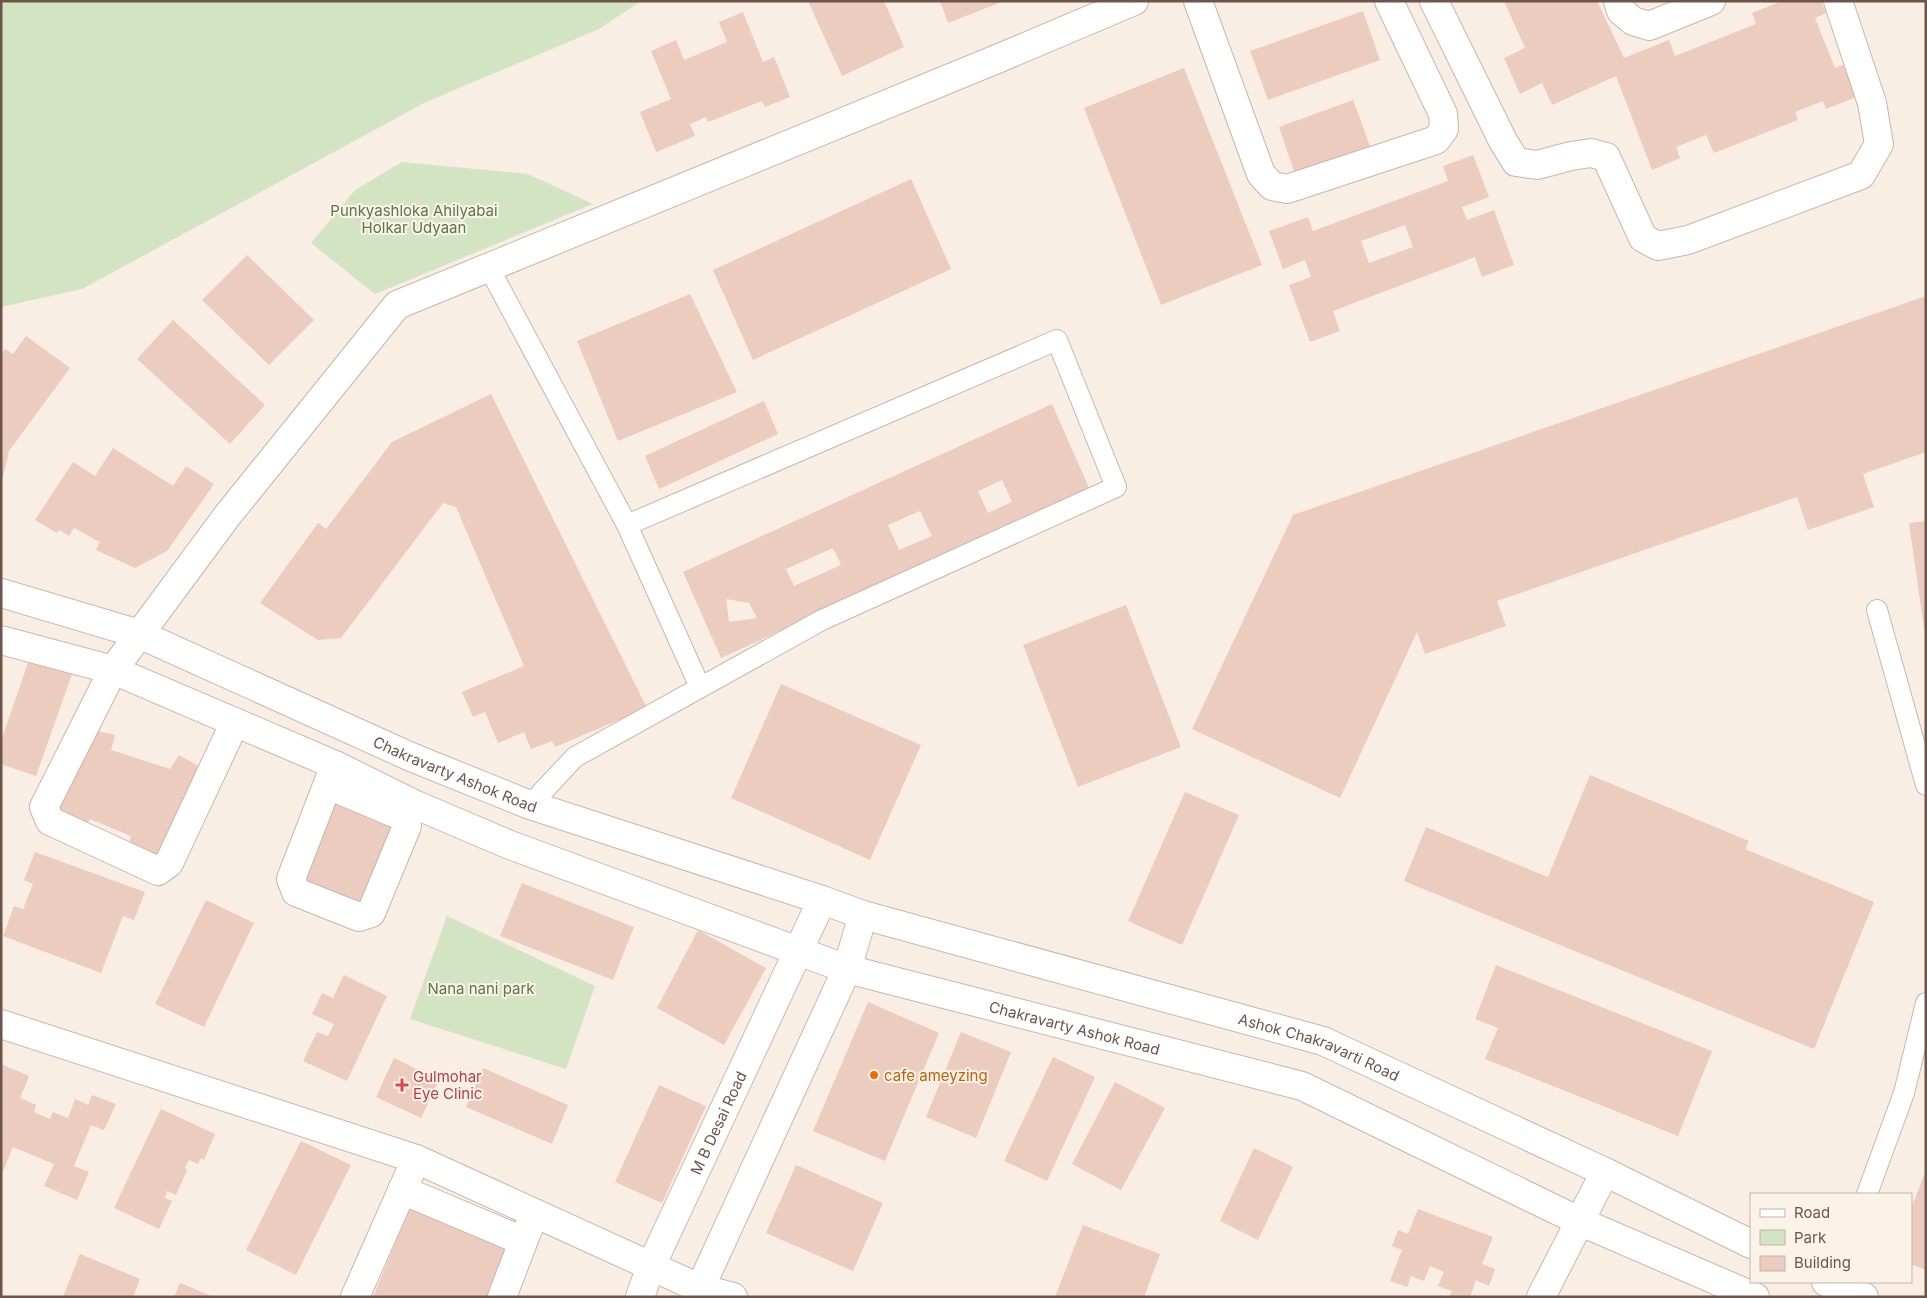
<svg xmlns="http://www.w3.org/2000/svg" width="1927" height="1298" font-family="Inter,sans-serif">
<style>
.green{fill:#d3e4c3}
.building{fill:#ebccbe;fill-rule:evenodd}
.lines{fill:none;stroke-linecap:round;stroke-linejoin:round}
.service-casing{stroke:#c8b6ab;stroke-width:22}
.minor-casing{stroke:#c8b6ab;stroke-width:30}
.secondary-casing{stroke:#cdb7ac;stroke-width:30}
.service{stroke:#fff;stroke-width:20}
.minor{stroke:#fff;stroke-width:28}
.secondary{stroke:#fff;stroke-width:28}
.food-dot{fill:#e8710a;stroke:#fcf3e8;stroke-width:2}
.health-dot{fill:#e0444e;stroke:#fcf3e8;stroke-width:2}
.labels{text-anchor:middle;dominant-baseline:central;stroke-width:4;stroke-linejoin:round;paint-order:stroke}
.park-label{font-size:15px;fill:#5a7749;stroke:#fcf3e8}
.street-label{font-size:15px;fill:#6d554c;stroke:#fcf3e8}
.food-label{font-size:15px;fill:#c56008;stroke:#fcf3e8;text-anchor:start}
.health-label{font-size:15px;fill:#be3a42;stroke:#fcf3e8;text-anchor:start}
</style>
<rect width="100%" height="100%" fill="#f9eee3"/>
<path class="green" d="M1,1H641L599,29L426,102L82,289L1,307Z
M402,162L528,174L593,204L375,294L311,243L355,190Z
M447,916L595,986L566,1069L410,1019Z"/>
<path class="building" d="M808,1H884L904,47L842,76Z
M940,1H1004L948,23Z
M1504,1H1597L1624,58L1669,40L1675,56L1756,24L1752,13L1782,1H1821L1826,13L1815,18L1835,68L1846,64L1859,96L1826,109L1823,101L1795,112L1798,120L1714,153L1706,135L1676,147L1680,158L1652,170L1616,76L1552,105L1542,83L1520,94L1504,58L1525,48Z
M1363,11L1380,60L1268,100L1250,51Z
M743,12L763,62L774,57L790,97L765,107L762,101L708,122L706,117L690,124L695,136L656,152L640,112L671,99L651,51L676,40L684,60L727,42L719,22Z
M1184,68L1262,265L1161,305L1084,108Z
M1353,100L1370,146L1295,174L1279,127Z
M1473,155L1489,197L1462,207L1467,220L1494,210L1514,265L1482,277L1475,257L1333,311L1340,331L1310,342L1289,285L1311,277L1305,260L1283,269L1269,231L1308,217L1313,231L1448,181L1443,166ZM1405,225L1413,247L1369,263L1361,241Z
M911,179L951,269L753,360L713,270Z
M247,255L314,320L269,365L202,300Z
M690,294L737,392L618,441L577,341Z
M1926,296V452L1863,474L1874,507L1808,530L1797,497L1497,601L1506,626L1425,654L1417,632L1340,798L1192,729L1293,515Z
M173,320L265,405L230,444L137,359Z
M26,336L70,368L9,451L1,486V355L5,349L13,354Z
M491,394L647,708L555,747L552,741L531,749L524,732L498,743L485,712L473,717L462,692L524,666L456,507L443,503L341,638L318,640L260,603L318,523L326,529L392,442Z
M764,401L778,434L659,489L645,456Z
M1052,404L1090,490L721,658L683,572ZM1002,480L1012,502L988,513L978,491ZM920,511L932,536L899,550L888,525ZM833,548L841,565L794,586L786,569ZM726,599L749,603L757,618L729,622Z
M113,448L173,486L186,466L214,484L167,551L135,568L96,550L100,542L74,528L69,536L59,530L57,533L35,520L73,462L95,476Z
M1926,521V635H1925L1909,523Z
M1126,605L1181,747L1078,787L1023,645Z
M29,660L72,674L36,776L1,764V741Z
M781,684L921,745L870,860L731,798Z
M92,730L115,735L111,750L170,769L179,755L200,767L158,858L128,846L131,836L90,819L86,827L55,815Z
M1590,775L1749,841L1745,849L1874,902L1814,1049L1404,881L1426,827L1548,877Z
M1185,792L1239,815L1182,945L1128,921Z
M335,796L400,825L361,908L301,883Z
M35,852L145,892L134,920L123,916L101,973L3,936L14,906L23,909L33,884L24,880Z
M522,883L634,927L613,980L500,936Z
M206,900L254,923L204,1027L155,1004Z
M698,930L766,968L724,1045L657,1008Z
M1496,965L1712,1051L1678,1136L1485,1059L1498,1028L1475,1019Z
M344,975L387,996L347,1081L303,1061L317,1032L328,1036L334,1024L312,1014L322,993L333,998Z
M868,1002L939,1033L885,1161L813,1131Z
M961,1032L1011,1052L976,1138L926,1117Z
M1053,1057L1095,1077L1047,1181L1004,1161Z
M394,1058L439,1080L421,1118L376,1097Z
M1,1064L29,1076L20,1098L36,1105L34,1112L50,1119L53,1112L68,1118L75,1099L88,1105L92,1095L116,1104L104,1130L91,1125L74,1166L89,1172L77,1200L44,1186L54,1164L13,1147L3,1171H1Z
M483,1068L568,1105L552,1144L466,1107Z
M1115,1082L1165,1108L1121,1190L1072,1164Z
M659,1085L706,1106L662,1203L615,1182Z
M161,1109L215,1134L204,1160L201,1158L198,1164L189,1160L185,1168L187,1170L176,1195L167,1191L165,1198L172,1201L159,1229L114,1208Z
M301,1141L351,1165L296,1275L246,1250Z
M1254,1148L1293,1167L1258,1240L1220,1221Z
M796,1165L883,1203L853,1271L766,1233Z
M1926,1170V1270L1911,1264V1209Z
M413,1201L513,1241L490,1297H373Z
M1418,1209L1493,1237L1482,1264L1495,1269L1489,1286L1476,1280L1470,1297H1449L1452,1291L1438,1286L1444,1272L1430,1266L1424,1281L1411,1276L1407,1287L1390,1281L1402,1250L1392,1246L1398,1230L1408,1234Z
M1083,1225L1160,1254L1144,1297H1055Z
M80,1254L140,1279L133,1297H63Z
M180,1283L214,1297H174Z"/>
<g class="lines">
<g class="service-casing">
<path id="service" d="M489,268L627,525L700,687
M1877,610L1926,785
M530,805L575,757L822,620L1116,487L1057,340L627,525
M1867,1194L1904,1093L1926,1003"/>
</g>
<g class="minor-casing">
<g id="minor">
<path d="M1198,1L1261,174L1272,186L1287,189L1436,140L1444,129L1443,114L1389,1"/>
<path d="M1434,1L1503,141L1516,162L1537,165L1571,156L1591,153L1606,157L1643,238L1658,246L1688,240L1861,175L1879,144L1872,103L1838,1"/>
<path d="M1618,1L1621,11L1633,21L1649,26L1711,1"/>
<path d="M235,722L169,863L158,871L50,821L44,807L113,670L227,516L397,305L997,59L1134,1"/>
<path d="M328,785L404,817L407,826L371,913L359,917L296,892L291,879L335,765"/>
<path id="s1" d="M863,915L1323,1041L1605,1172L1751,1244"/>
<path id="s2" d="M847,969L1302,1086L1581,1222L1755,1297"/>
<path d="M1,1024L416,1159L699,1288L733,1297"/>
<path d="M402,1190L523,1241"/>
<path d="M1826,1282L1864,1297"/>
<path d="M355,1297L416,1159"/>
<path d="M502,1297L530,1224"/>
<path d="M1541,1297L1605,1172"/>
</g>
</g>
<g class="secondary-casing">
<g id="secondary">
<path id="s3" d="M1,593L139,634L411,757L530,805L822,900L863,915L847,969L696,1297"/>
<path d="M1,640L113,670L335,765L416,805L510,845L847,969"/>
<path id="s4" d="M640,1297L651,1266L822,900"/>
</g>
</g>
<use href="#service" class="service"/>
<use href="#minor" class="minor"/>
<use href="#secondary" class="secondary"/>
</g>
<circle class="food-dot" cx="874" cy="1075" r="5"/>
<path class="health-dot" d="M399.5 1077.5h5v5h5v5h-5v5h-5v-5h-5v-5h5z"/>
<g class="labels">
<g class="park-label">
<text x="414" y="210">Punkyashloka Ahilyabai<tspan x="414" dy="17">Holkar Udyaan</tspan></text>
<text x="481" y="988">Nana nani park</text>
</g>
<g class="street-label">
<text stroke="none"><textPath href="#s3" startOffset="490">Chakravarty Ashok Road</textPath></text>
<text stroke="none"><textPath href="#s2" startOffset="235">Chakravarty Ashok Road</textPath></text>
<text stroke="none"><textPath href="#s1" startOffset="475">Ashok Chakravarti Road</textPath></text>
<text stroke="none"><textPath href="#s4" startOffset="191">M B Desai Road</textPath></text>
</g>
<g class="food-label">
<text x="884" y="1075">cafe ameyzing</text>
</g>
<g class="health-label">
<text x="413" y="1076">Gulmohar<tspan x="413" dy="17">Eye Clinic</tspan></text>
</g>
</g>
<rect width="1927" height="1298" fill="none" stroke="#6d554c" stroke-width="5"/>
<rect x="1750" y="1193" width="162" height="90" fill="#fcf3e8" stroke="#c3b4aa"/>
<rect x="1760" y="1209" width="25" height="8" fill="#ffffff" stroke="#c3b4aa"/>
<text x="1794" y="1218" font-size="15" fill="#6d554c">Road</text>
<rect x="1760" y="1230" width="25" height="15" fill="#d3e4c3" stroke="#c3b4aa"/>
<text x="1794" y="1243" font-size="15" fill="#6d554c">Park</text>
<rect x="1760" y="1256" width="25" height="15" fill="#ebccbe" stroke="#c3b4aa"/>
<text x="1794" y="1268" font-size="15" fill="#6d554c">Building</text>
</svg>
